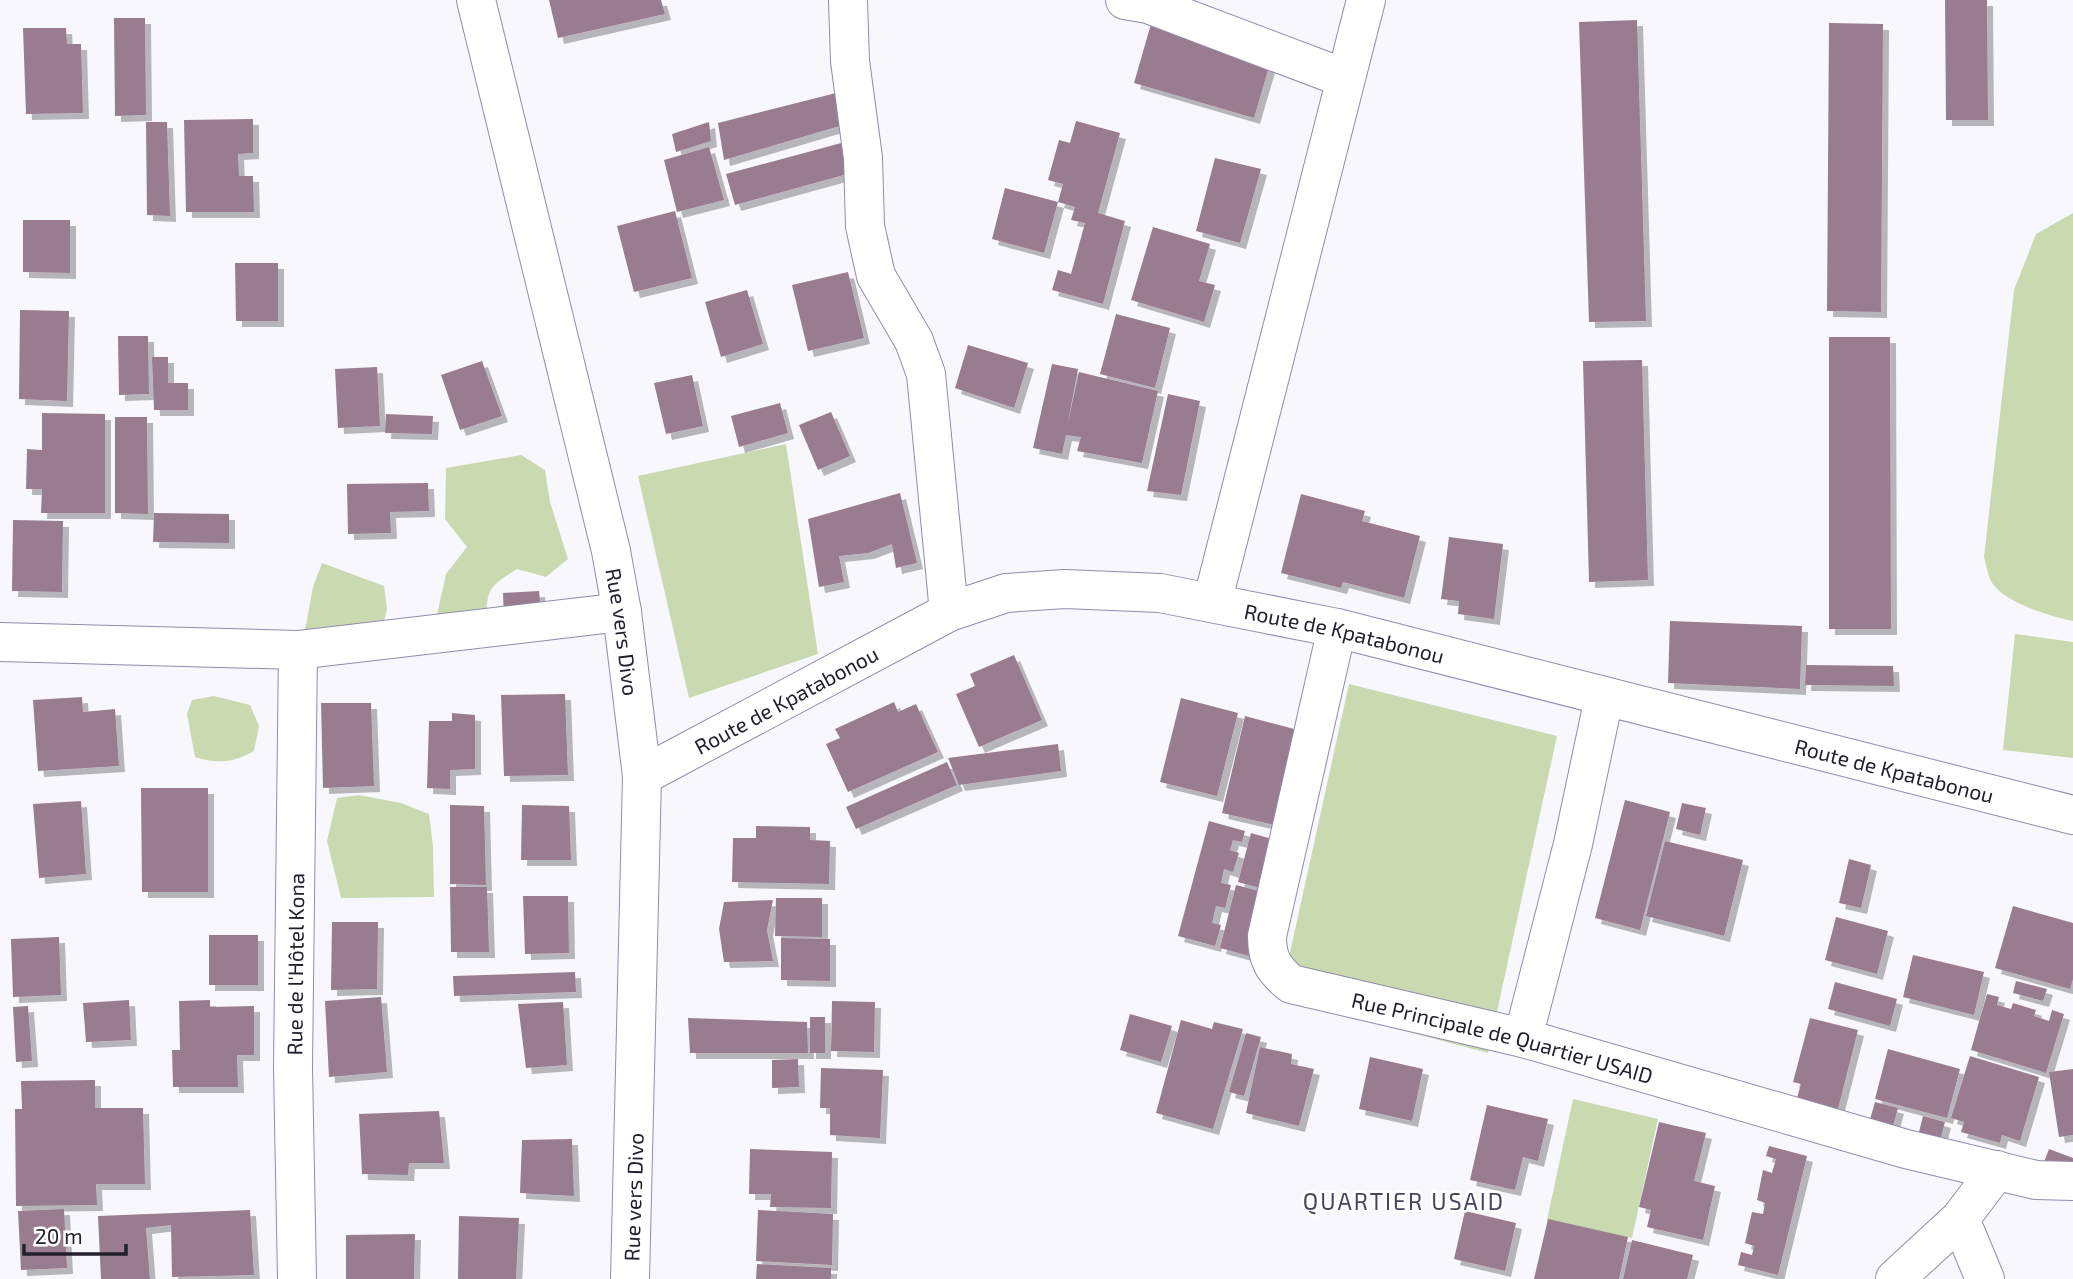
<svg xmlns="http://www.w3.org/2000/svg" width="2073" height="1279" font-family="'Exo 2',sans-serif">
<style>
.green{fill:#c9d9b0}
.building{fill:#9a7c90;filter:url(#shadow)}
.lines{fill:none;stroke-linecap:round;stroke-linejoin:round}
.minor-casing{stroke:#908cab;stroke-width:40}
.major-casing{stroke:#908cab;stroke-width:40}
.minor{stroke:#fff;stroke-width:38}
.major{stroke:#fff;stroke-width:38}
.labels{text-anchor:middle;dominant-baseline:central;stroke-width:5;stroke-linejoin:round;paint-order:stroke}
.street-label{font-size:21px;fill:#22202c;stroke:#fff}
.neighbourhood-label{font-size:23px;letter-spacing:2px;fill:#48445f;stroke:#fff}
</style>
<defs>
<filter id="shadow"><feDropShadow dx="6" dy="6" stdDeviation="0" flood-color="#0004"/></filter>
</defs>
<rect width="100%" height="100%" fill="#f8f7fe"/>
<path class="green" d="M2073,213V621C2050,616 2000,602 1990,579C1987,572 1986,564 1984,557L2014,290L2036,234Z
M786,444L818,654L689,698L638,476Z
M521,455L545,470L550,502L568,559L546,577L517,569C488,587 486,589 487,624L431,642L446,574L467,547L445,519L446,468Z
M322,563L384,586L387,609L382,630L314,640L305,630L313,587Z
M2015,634L2073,642V758L2003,750Z
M1349,684L1557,736L1488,1053L1280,998Z
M214,696L250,705L259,726L254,751C233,763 217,764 195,757L187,714L192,700Z
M359,795L401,803L429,814L433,846L434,897L341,898L327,841L337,798Z
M1573,1099L1658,1119L1632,1238L1547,1220Z"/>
<path class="building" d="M549,0H661L665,14L558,38Z
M1945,0H1987L1988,120H1946Z
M1153,17L1273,53L1254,118L1134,83Z
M114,18H145L146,115L115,116Z
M1637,20L1646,321L1589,322L1579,22Z
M1829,23L1883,24L1881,312L1827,311Z
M23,28H66L67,44H81L83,113L26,114Z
M836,93L843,125L724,160L718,123Z
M253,119V153L238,154L239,176H253L254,212H186L184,120Z
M1076,121L1120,133L1098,213L1125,221L1103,304L1052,290L1058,270L1071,274L1085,223L1071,220L1075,207L1058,202L1044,253L992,239L1005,188L1058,202L1063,184L1048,180L1059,140L1070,143Z
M146,122H167L170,216L147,215Z
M709,122L711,141L676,152L672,134Z
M845,142L851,173L735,205L726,174Z
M709,147L724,200L677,212L664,160Z
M1215,158L1261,169L1240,243L1196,231Z
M675,211L692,278L634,292L617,226Z
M23,220H70V273L23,272Z
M1153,227L1210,244L1199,281L1215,285L1204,322L1131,300Z
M235,263H278V321H236Z
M848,272L864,338L808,351L792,285Z
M747,290L763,344L721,357L705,302Z
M20,310L69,311L67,401L19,399Z
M1116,314L1170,328L1155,388L1100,374Z
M118,336H148L149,394L119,395Z
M1829,337H1890L1891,629H1829Z
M968,345L1028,363L1014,408L955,388Z
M152,357H168V383H188V410H154Z
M1642,360L1648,580L1589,582L1583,361Z
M482,361L502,416L460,430L441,375Z
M1052,364L1078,369L1067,427L1079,372L1158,391L1142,463L1077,451L1081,437L1066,435L1062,454L1033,448Z
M377,367L380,426L338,428L335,369Z
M692,375L703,426L666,434L654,383Z
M1168,394L1200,401L1181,495L1147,491Z
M780,403L788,433L739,447L731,416Z
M831,412L850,456L818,470L799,425Z
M42,413L105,414V513H41L42,489H26L27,449L42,450Z
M386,414L433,416L432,434L385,433Z
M115,417H147L148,514L115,513Z
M428,483L429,511L390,512L391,533L348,534L347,484Z
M900,493L917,563L896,568L892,544L868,553L839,556L844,582L819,587L808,519Z
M1301,494L1365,511L1362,521L1420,536L1404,598L1343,582L1341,588L1281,573Z
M154,513L229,514V543L153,542Z
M13,520L63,521L62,592L12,591Z
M1449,537L1503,544L1494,619L1458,614L1459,601L1441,599Z
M539,591L542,621L504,624L503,593Z
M1670,621L1802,626L1800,689L1668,683Z
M1014,655L1042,720L979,747L956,694L975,686L970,674Z
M1806,665L1893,666L1894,686L1805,685Z
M565,694L568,775L504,776L501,695Z
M82,697L83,712L115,709L119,766L38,771L33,700Z
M1181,698L1238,713L1217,796L1160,782Z
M894,702L898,712L916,704L938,752L848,792L826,744L840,738L835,729Z
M321,703H371L374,786L323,788Z
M452,713L475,715V769L450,770V789L427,788L429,721H452Z
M1245,716L1298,730L1278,826L1222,813Z
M1058,744L1061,771L959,785L948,758Z
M947,762L957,785L856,829L846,807Z
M141,788H208V892H142Z
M1625,800L1670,812L1640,930L1595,918Z
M81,801L86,874L39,878L33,804Z
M1682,803L1706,808L1700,835L1676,829Z
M450,805L484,806L486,885L450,884Z
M522,805L569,806L571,860H521Z
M1209,821L1245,831L1242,842L1233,840L1230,850L1239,853L1233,872L1224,869L1221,883L1231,885L1225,908L1216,906L1212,923L1221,925L1215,946L1178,936Z
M756,826L810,827V840L830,841L829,884L732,882L733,838H756Z
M1251,833L1283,842L1270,891L1238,882Z
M1665,841L1743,860L1724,936L1646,916Z
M1849,859L1871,865L1861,908L1839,903Z
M1236,885L1270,894L1253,957L1220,948Z
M450,887H487L489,952H451Z
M523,896H568L569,953L525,954Z
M776,898H822V937L775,936Z
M773,900L767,930L773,961L724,962L719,929L724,902Z
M2013,906L2073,923V979L2070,989L1995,968Z
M1836,917L1888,931L1877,974L1825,960Z
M332,922H378L377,989L331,990Z
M209,935H258V985H209Z
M59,937L61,995L13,997L11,939Z
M781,938L830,939V981L781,980Z
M1913,955L1984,972L1974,1015L1903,997Z
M575,972L576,992L454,996L453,976Z
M2016,981L2047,989L2043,1001L2013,993Z
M1835,982L1897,999L1890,1026L1828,1009Z
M1987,994L1999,997L1997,1005L2011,1009L2013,1003L2036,1010L2034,1016L2049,1021L2052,1010L2064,1014L2046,1073L1971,1050Z
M381,997L387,1072L329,1077L325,1001Z
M129,1000L131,1040L86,1042L83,1003Z
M210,1000V1007L254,1006V1055H237L238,1087H173L172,1050H180L179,1001Z
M832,1001L875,1002L874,1052L831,1051Z
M563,1002L567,1065L526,1068L518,1004Z
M28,1006L32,1061L16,1062L13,1007Z
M1130,1014L1172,1026L1161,1062L1120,1050Z
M810,1017H825V1053H810Z
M688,1018L807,1022L808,1053H690Z
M1810,1018L1858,1030L1838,1109L1797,1098L1801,1084L1793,1082Z
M1181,1020L1212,1029L1214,1022L1243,1029L1213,1129L1156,1113Z
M1246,1033L1261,1037L1244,1096L1229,1092Z
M1260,1047L1292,1054L1291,1064L1314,1069L1299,1126L1246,1113Z
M1888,1049L1960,1069L1947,1118L1875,1099Z
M1970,1056L2039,1077L2020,1141L2002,1135L2000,1143L1961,1132L1964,1122L1951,1118Z
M1370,1057L1423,1069L1412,1121L1359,1109Z
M798,1059L799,1087L772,1088V1060Z
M821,1068L883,1070L880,1138L830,1135V1108H820Z
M2073,1069V1135L2059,1137L2049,1072Z
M95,1080V1108H143L145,1184H96L97,1205L16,1206L15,1109H22L21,1081Z
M1875,1102L1898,1108L1892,1129L1869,1123Z
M1487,1105L1548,1119L1538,1161L1523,1157L1515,1190L1470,1180Z
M439,1111L444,1163H409L408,1175L362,1174L359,1114Z
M1923,1116L1945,1122L1940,1141L1918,1136Z
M1659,1122L1706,1133L1694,1181L1715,1186L1703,1240L1647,1227L1651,1210L1639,1207Z
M572,1139L574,1196L520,1193L522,1140Z
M1769,1146L1807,1156L1778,1275L1738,1265L1741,1252L1752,1255L1754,1246L1745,1243L1752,1212L1763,1214L1765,1203L1757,1200L1763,1170L1772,1173L1776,1159L1766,1156Z
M750,1149L832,1152L831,1208L770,1207L771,1194H749Z
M2049,1149L2073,1158V1166L2041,1170Z
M64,1209L67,1268L21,1270L18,1211Z
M250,1210L254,1275L172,1277L171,1225L146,1228L150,1279H101L98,1216Z
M758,1210L833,1214L832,1265L756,1261Z
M1465,1211L1516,1223L1505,1271L1454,1259Z
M459,1216L519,1218L516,1279H458Z
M1548,1219L1628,1237L1619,1279H1534Z
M415,1234L414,1279H346V1235Z
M1632,1240L1693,1255L1687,1279H1623Z
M757,1264L831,1268V1279H756Z"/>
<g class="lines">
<g class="minor-casing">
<g id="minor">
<path d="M848,0L850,61L863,158L865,226L876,276L914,341L926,374L949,612"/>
<path d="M1125,0L1148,4L1344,78"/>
<path d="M1212,603L1366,0"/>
<path id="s1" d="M1337,628L1267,936C1267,959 1273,969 1291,984L1523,1038L1906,1149L2036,1180L2073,1181"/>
<path d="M0,642L298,650L622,612"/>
<path id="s2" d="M642,776L949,612L1006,593L1065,589L1160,593L1337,628L2073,815"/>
<path d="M1523,1038L1573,844L1604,698"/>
<path d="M1960,1219L1985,1279"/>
<path id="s3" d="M297,1279L293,1067L298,650"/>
<path d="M1895,1279L1960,1219L1997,1170"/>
</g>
</g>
<g class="major-casing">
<g id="major">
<path id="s4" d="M476,0L611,551L622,612L642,776L630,1279"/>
</g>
</g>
<use href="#minor" class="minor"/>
<use href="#major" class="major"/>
</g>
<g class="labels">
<g class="street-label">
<text stroke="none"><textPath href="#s4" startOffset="649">Rue vers Divo</textPath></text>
<text stroke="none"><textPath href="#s2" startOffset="751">Route de Kpatabonou</textPath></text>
<text stroke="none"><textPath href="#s2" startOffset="163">Route de Kpatabonou</textPath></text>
<text stroke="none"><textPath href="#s2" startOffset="1318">Route de Kpatabonou</textPath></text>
<text stroke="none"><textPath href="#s3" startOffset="315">Rue de l'Hôtel Kona</textPath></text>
<text stroke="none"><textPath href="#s1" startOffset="590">Rue Principale de Quartier USAID</textPath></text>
<text transform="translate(633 1197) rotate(-88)">Rue vers Divo</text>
</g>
<g class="neighbourhood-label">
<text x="1404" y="1201">QUARTIER USAID</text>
</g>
</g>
<path d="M24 1244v10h102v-10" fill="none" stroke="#22202c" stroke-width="3.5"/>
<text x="35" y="1244" font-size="21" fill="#22202c" stroke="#ffffff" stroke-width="5" paint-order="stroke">20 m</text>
</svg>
